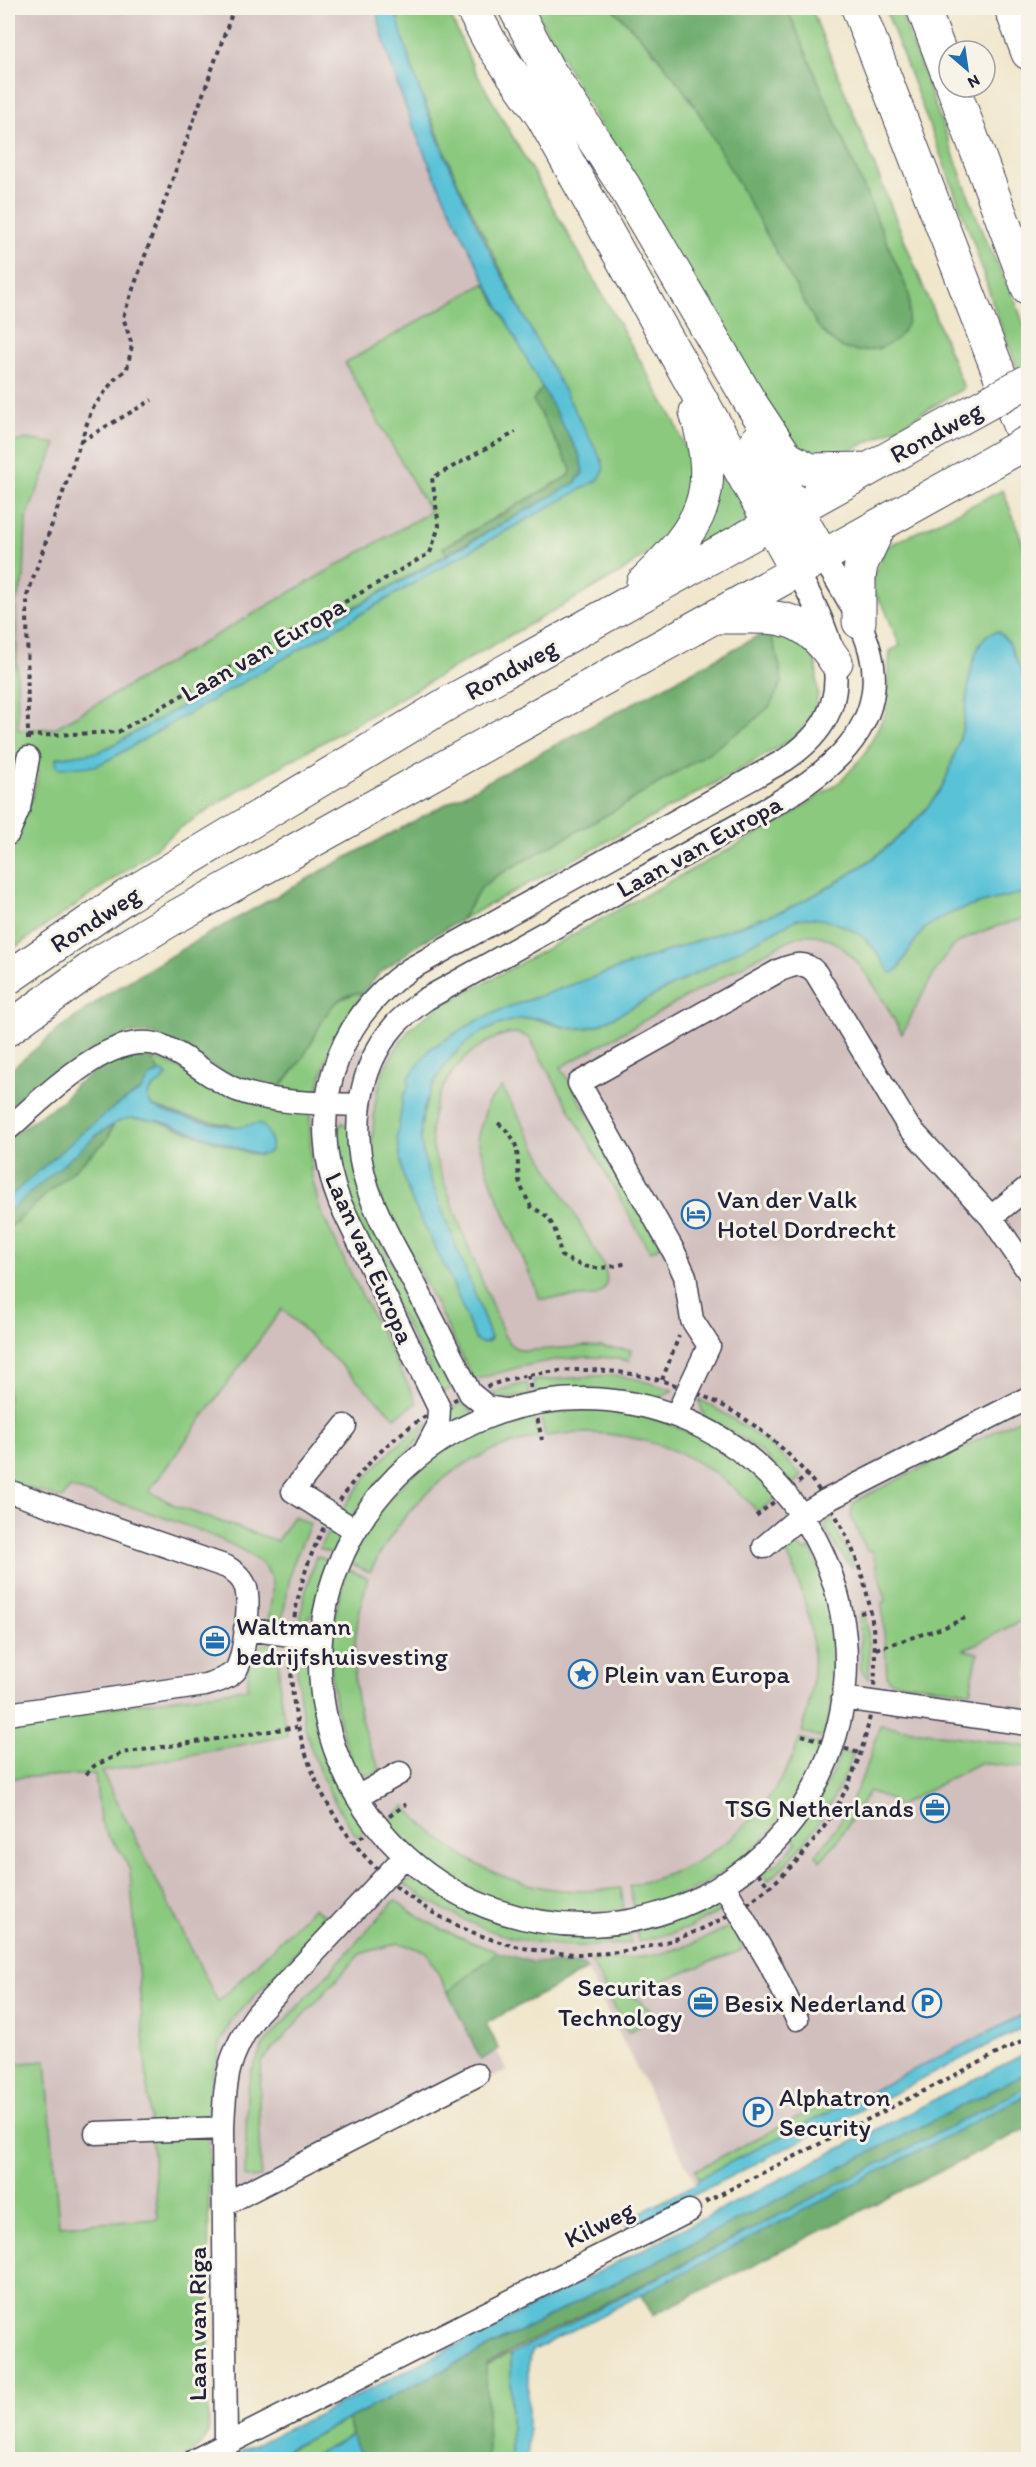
<svg xmlns="http://www.w3.org/2000/svg" width="1036" height="2467" font-family="Itim,sans-serif">
<style>
.industrial{fill:#d1bfbe}
.green{fill:#8bc97f;stroke:#56765d;stroke-width:1.5}
.forest{fill:#70ad6e;stroke:#496854;stroke-width:1.5}
.water{fill:#5ac2d7;stroke:#3e7289;stroke-width:1.5}
.lines{fill:none;stroke-linecap:round;stroke-linejoin:round}
.minor-casing{stroke:#413f51;stroke-width:25}
.highway-casing{stroke:#413f51;stroke-width:35}
.path{stroke:#413f51;stroke-width:4;stroke-dasharray:4.5 4.5;stroke-linecap:butt}
.minor{stroke:#fff;stroke-width:22}
.highway{stroke:#fff;stroke-width:33}
.highway-bridge-casing{stroke:#413f51;stroke-width:35;stroke-linecap:butt}
.highway-bridge{stroke:#fff;stroke-width:33}
.labels{text-anchor:middle;dominant-baseline:central;stroke-width:6;stroke-linejoin:round;paint-order:stroke}
.street-label{font-size:26px;fill:#22223b;stroke:#f7f3e8}
.poi-label{font-size:26px;fill:#22223b;stroke:#f7f3e8;text-anchor:start}
</style>
<rect width="100%" height="100%" fill="#f7f3e8"/>
<filter id="ink" filterUnits="userSpaceOnUse"><feTurbulence type="fractalNoise" baseFrequency=".0167" numOctaves="2"/><feDisplacementMap in="SourceGraphic" scale="12" xChannelSelector="R" yChannelSelector="G"/><feConvolveMatrix kernelMatrix="1 2 1 2 8 2 1 2 1" color-interpolation-filters="sRGB"/></filter>
<filter id="wash" filterUnits="userSpaceOnUse"><feTurbulence type="fractalNoise" baseFrequency=".008" numOctaves="4" result="noise"/><feDisplacementMap in="SourceGraphic" scale="24" xChannelSelector="R" yChannelSelector="G"/><feGaussianBlur stdDeviation="1.35" result="paint"/><feColorMatrix in="noise" values="0 0 0 0 0 0 0 0 0 0 0 0 0 0 0 0 0 1.4 0 .05"/><feComposite in="paint" operator="in"/></filter>
<g filter="url(#wash)">
<rect width="100%" height="100%" fill="#f0e6cb"/>
<path class="industrial" d="M8,8H376L380,28L405,109L434,176L485,283L345,363L430,512L55,729L17,730L16,603L24,578L26,519L56,444L26,439L8,444Z
M1028,823V2015L696,2184L586,1969L483,2024L507,2070L236,2207L207,2215L211,2434L155,2459H8V1212L111,1125L176,1091L638,980Z"/>
<path class="green" d="M395,8H447L473,67L675,422L691,463L687,503L665,540L620,573L239,790L183,826L134,865L8,952V848L32,797L39,772L19,765L8,810V444L26,439L56,444L26,519L24,578L16,603L18,730L55,728L430,512L345,363L485,283L543,387L533,400L571,469L570,475L443,547L447,554L122,740L99,752L56,758L110,759L473,549L598,480L602,474L458,183L407,59Z
M534,8H612L636,32L674,75L707,126L878,349C905,337 903,319 909,294L787,8H811L964,388L902,425L849,451L832,458L802,456L721,340Z
M885,8H899L983,234L1016,303L1028,337V397L993,304L973,241Z
M717,462L760,518L685,560Z
M1003,490L1028,557V688L1009,643L987,635C967,655 968,703 962,731C959,741 947,779 942,787C906,843 844,881 785,910L503,1009L471,1024L430,1049L403,1098V1176L411,1199L450,1277L476,1341L488,1342L491,1338C476,1295 458,1253 442,1210C434,1188 423,1164 421,1140C419,1107 438,1069 461,1046C470,1037 498,1024 510,1021C539,1014 543,1024 568,1028C579,1030 588,1028 599,1025L797,919C821,915 855,926 871,945C878,953 884,963 890,972H895L898,969C905,957 912,944 921,933C940,910 999,898 1028,892V918C1006,923 978,931 958,943C939,956 914,1012 902,1034C884,1002 851,931 806,935C795,936 786,942 776,947L561,1067L662,1245L650,1252L530,1039C515,1027 498,1036 484,1044C455,1060 432,1097 431,1131C431,1151 441,1173 448,1192C465,1241 485,1289 505,1337L514,1347L524,1351L587,1346L631,1350L629,1361C581,1349 519,1366 474,1380L401,1235L381,1201L371,1159L375,1104L384,1068L409,1029L441,1005L484,983L788,817L842,780L864,755L885,714L890,651L900,646L884,607L876,595L871,599L868,589L886,547Z
M770,632H779L807,647L816,663L818,695L814,713L797,736L747,766L461,920L481,888L498,875L617,809L750,724L780,667Z
M358,993H363C341,1024 325,1053 318,1090L315,1093L278,1090C289,1076 301,1063 309,1047C323,1021 325,1001 358,993Z
M152,1059L163,1061L248,1099L310,1114L311,1174L320,1209L345,1262L417,1403L395,1417L282,1309L149,1491L178,1507L277,1541L293,1516L310,1524L292,1566L282,1621L268,1620C270,1603 277,1586 267,1570C248,1539 109,1500 70,1488L62,1499L8,1481V1229L107,1140C110,1135 112,1125 116,1122C125,1115 141,1118 151,1119L249,1153L258,1155L271,1150L270,1138L261,1125L240,1127L183,1116L152,1106L148,1099L149,1092L167,1076L163,1072H159Z
M502,1087L604,1266C608,1279 609,1288 596,1296L540,1299L493,1186L477,1138L488,1103Z
M342,1123L351,1127L364,1206L453,1387L442,1393C400,1311 344,1225 336,1131Z
M612,1375L636,1379L673,1390L659,1398C612,1389 584,1387 536,1394L533,1381Z
M527,1383L530,1395L509,1399L489,1393Z
M699,1399C738,1420 772,1444 802,1476L793,1485L763,1454L742,1438L704,1417Z
M463,1403L469,1410L479,1416L448,1432V1410Z
M594,1409C664,1413 731,1444 777,1497L758,1512C702,1449 627,1424 545,1436L540,1414Z
M533,1415L538,1437C521,1442 501,1446 485,1454C433,1477 395,1522 370,1572L350,1563C381,1487 453,1429 533,1415Z
M1028,1415V1617L964,1650L978,1653L970,1692L890,1681L887,1676L882,1602L886,1601L872,1550L867,1551L851,1517L853,1504L863,1497Z
M429,1421C418,1446 409,1448 392,1467C367,1493 347,1521 332,1554L319,1548C347,1497 380,1454 429,1421Z
M829,1515L854,1566L851,1567C846,1558 826,1535 826,1529C826,1525 828,1519 829,1515Z
M793,1545L806,1551L810,1548C838,1609 841,1674 824,1738L802,1732C823,1661 814,1617 786,1550Z
M316,1556L330,1561L313,1614L300,1623L304,1597Z
M347,1569L368,1578C348,1643 348,1709 381,1770L372,1775L356,1773C327,1702 323,1642 347,1569Z
M865,1613L869,1644V1679L861,1670L860,1615Z
M263,1644L278,1645L280,1695L287,1736L102,1772L218,2002L313,1908L328,1918L232,2020L221,2042L209,2090L208,2433C203,2445 194,2453 182,2459H8V2021L11,2064L46,2061L59,2226L158,2219L130,1871L122,1853L108,1836L100,1820L95,1774L8,1778V1722L248,1688V1660Z
M296,1647L309,1657L318,1728L330,1767L367,1829L357,1837C313,1774 298,1724 296,1647Z
M880,1725L1028,1747V1768L979,1763L898,1806L887,1798L869,1791L838,1840L820,1861L816,1855C848,1816 867,1774 880,1725Z
M800,1738L822,1744C818,1754 815,1765 811,1775C807,1784 799,1793 794,1802C757,1857 699,1897 634,1908L629,1886C642,1882 656,1879 669,1874C731,1851 779,1799 800,1738Z
M841,1752L853,1755C835,1805 807,1846 768,1881L762,1874L779,1862L797,1842L792,1836C813,1810 829,1783 841,1752Z
M405,1806C463,1870 534,1901 621,1888L624,1910C609,1911 594,1914 578,1914C507,1913 430,1879 387,1821Z
M414,1880C433,1887 449,1901 467,1909C520,1931 573,1937 630,1930L631,1943C538,1954 477,1936 401,1882Z
M395,1900C427,1925 461,1939 498,1952L448,1992L427,1952L399,1943L360,1954L262,2061L259,2104L261,2177L245,2178L247,2092L252,2070L264,2044Z
M711,1902L722,1906L724,1909L686,1929L638,1942L636,1929L677,1918Z
M733,1925L739,1932L742,1950L630,1993L658,2016L628,2033L591,1961C651,1959 680,1952 733,1925Z
M844,2094L851,2101L699,2178L695,2170Z
M511,2354V2459H488L486,2365Z
M348,2419L352,2435L314,2455V2459L269,2460Z"/>
<path class="forest" d="M612,8H787L909,294C909,304 911,316 906,326C895,349 863,356 841,347C831,342 824,333 817,325L694,104L653,50Z
M543,387L580,456L583,472L575,483L447,554L443,548L570,475L571,469L533,400Z
M770,632L780,667L782,682L770,706L750,724L708,753L617,809L498,875L481,888L461,920L419,944L379,974L363,993C329,993 322,1024 308,1049C300,1063 288,1077 278,1090L237,1079L154,1034L129,1033L76,1064L8,1117V1072L58,1030L106,995L194,942L327,868L756,637Z
M129,1057L152,1059L159,1072L154,1074L142,1090L117,1105L81,1134L8,1198V1138L63,1100L75,1085L97,1070Z
M114,1123L107,1140L8,1229V1212L66,1159Z
M498,1952L532,1962L583,1965L587,1970L486,2023L499,2049L481,2060L448,1992Z
M1028,2072V2086L994,2106L486,2364L488,2459H362L352,2435L348,2419Z
M1028,2094V2134L1025,2129L653,2315L640,2294Z"/>
<path class="water" d="M376,8H395C434,169 525,315 602,461C605,469 603,473 598,480L473,549L110,759L96,766L57,768L56,758L99,752L122,740L575,483L583,473L580,456C536,376 491,296 452,213C420,147 391,79 376,8Z
M998,631L1009,643L1028,688V892C999,898 940,910 921,933C912,944 905,957 898,969L893,973L890,972C884,963 878,953 871,945C855,926 821,915 797,919L599,1025C583,1029 571,1030 555,1024C549,1022 543,1019 537,1018C526,1017 512,1020 501,1024C455,1039 418,1090 421,1140C423,1164 434,1188 442,1210C458,1253 477,1296 491,1339L483,1343L476,1341L450,1277L411,1199L403,1176L397,1138L403,1098L409,1085L408,1079L430,1049L471,1024L503,1009L785,910C844,882 906,843 942,787C947,779 959,741 962,731C969,702 966,656 987,635Z
M159,1072H163L167,1076L149,1092L148,1099L152,1106C170,1116 217,1125 239,1127C246,1127 255,1121 262,1125C269,1130 272,1143 271,1150L266,1154L258,1155L160,1121L129,1118L119,1121L98,1134L8,1212V1198L81,1134L117,1105L142,1090L150,1077Z
M1028,2012V2025L629,2228L625,2221L696,2184L699,2178Z
M1028,2052V2072L269,2459H225L359,2395Z
M1028,2086V2094L532,2351L528,2367V2459H511V2354Z
M352,2435L362,2459H314L313,2455Z"/>
</g>
<g filter="url(#ink)">
<g class="lines">
<g class="minor-casing">
<path id="minor" d="M8,834L19,808L28,758
M8,1129C44,1098 111,1027 162,1046C190,1057 210,1079 237,1090C275,1104 320,1103 360,1105
M991,1217L1028,1187
M320 1662a263 263 0 1 1 526 0a263 263 0 1 1-526 0Z
M506,1410L487,1407L470,1393C451,1355 431,1317 412,1279C396,1250 379,1220 368,1189C350,1135 356,1069 395,1025C404,1015 415,1007 426,999L765,810C823,776 891,730 870,651C861,617 840,587 823,557
M676,1416L709,1346L692,1320L685,1276L674,1252L579,1083L780,970C793,965 805,960 816,973L908,1126L991,1217L1028,1271
M345,1426L293,1491L355,1530
M425,1451L438,1426L439,1408L340,1203C305,1117 333,1020 410,969L785,760C866,707 834,639 797,571
M8,1491L227,1567C235,1572 243,1578 246,1588C250,1603 245,1659 235,1671C227,1679 215,1682 205,1685L8,1714
M764,1547L802,1515L827,1500L1028,1398
M245,1629L321,1639
M843,1698L1028,1724
M357,1797L400,1773
M723,1884L770,1964L797,2019
M96,2133L223,2128
M225,2204L477,2075
M226,2444L223,2128C225,2078 227,2056 257,2014L405,1856
M195,2460L689,2211"/>
</g>
<g class="highway-casing">
<path id="highway" d="M472,8L490,42L542,116L797,571
M515,8L547,68L624,186L750,402L787,458L810,470L865,469
M858,8L1028,448
M923,8L949,77
M1011,8L1028,53
M953,87L1028,288
M757,441L823,557
M643,583C702,525 721,495 696,412
M715,617C773,618 801,608 836,662
M859,622V577L861,565L880,525
M8,978L127,896L450,702L959,419
M8,1029L100,962L170,920L978,470"/>
</g>
<path class="path" d="M81,441L152,400
M28,736L118,732L430,553L439,526L432,478L516,432
M28,740L27,596L92,409L114,380L127,369L132,345L123,317L234,8
M498,1123C522,1141 516,1153 519,1180C521,1189 527,1198 531,1207C555,1218 556,1231 561,1256C591,1271 596,1270 628,1263
M291 1662a292 292 0 1 1 584 0a292 292 0 1 1-584 0Z
M528,1375L542,1440
M662,1380L679,1336
M756,1516L808,1475
M860,1613L869,1611
M876,1649L945,1627L967,1617
M802,1735L859,1753
M86,1774L94,1766L122,1753L297,1727
M353,1843L406,1804
M758,1873L769,1887
M705,2202L1028,2038"/>
<use href="#minor" class="minor"/>
<use href="#highway" class="highway"/>
<g class="highway-bridge-casing">
<path id="highway-bridge" d="M959,419L1028,381
M978,470L1028,442"/>
</g>
<use href="#highway-bridge" class="highway-bridge"/>
</g>
</g>
<defs>
<g id="hotel-ring" transform="scale(1.5)"><circle r="9.5" fill="#f7f3e8" stroke="#1f6fb2" stroke-width="1.5"/><path d="M-6-4.5h1.5V1H6V5H4.5V3h-9V5H-6ZM-4 0a1.8 1.8 0 1 1 3.6 0ZM.5 0V-2.5h3Q6-2.5 6 0Z" fill="#1f6fb2"/></g>
<g id="office-ring" transform="scale(1.5)"><circle r="9.5" fill="#f7f3e8" stroke="#1f6fb2" stroke-width="1.5"/><path d="M-6-3h4V-5.5h4V-3h4V5H-6ZM-1-4.5V-3h2v-1.5ZM-6 0V1H6V0Z" fill="#1f6fb2"/></g>
<g id="sight-ring" transform="scale(1.5)"><circle r="9.5" fill="#f7f3e8" stroke="#1f6fb2" stroke-width="1.5"/><path d="M0-6L1.8-2.2L6-1.7L2.9 1.2L3.7 5.4L0 3.3L-3.7 5.4L-2.9 1.2L-6-1.7L-1.8-2.2Z" fill="#1f6fb2"/></g>
<g id="parking-ring" transform="scale(1.5)"><circle r="9.5" fill="#f7f3e8" stroke="#1f6fb2" stroke-width="1.5"/><path d="M-3.5-5.5H1a3.5 3.5 0 0 1 0 7H-1V5.5H-3.5ZM-1-3.4V-.6H.8a1.4 1.4 0 0 0 0-2.8Z" fill="#1f6fb2"/></g>
</defs>
<g fill-rule="evenodd">
<use href="#hotel-ring" x="696" y="1214"/>
<use href="#office-ring" x="215" y="1641"/>
<use href="#sight-ring" x="583" y="1674"/>
<use href="#office-ring" x="935" y="1808"/>
<use href="#office-ring" x="703" y="2002"/>
<use href="#parking-ring" x="927" y="2003"/>
<use href="#parking-ring" x="758" y="2112"/>
</g>
<g class="labels">
<g class="street-label">
<text transform="translate(936 432) rotate(-29)">Rondweg</text>
<text transform="translate(263 649) rotate(-30)">Laan van Europa</text>
<text transform="translate(511 669) rotate(-29)">Rondweg</text>
<text transform="translate(699 846) rotate(-29)">Laan van Europa</text>
<text transform="translate(95 919) rotate(-33)">Rondweg</text>
<text transform="translate(370 1258) rotate(66)">Laan van Europa</text>
<text transform="translate(599 2224) rotate(-27)">Kilweg</text>
<text transform="translate(197 2324) rotate(-90)">Laan van Riga</text>
</g>
<g class="poi-label">
<text x="717" y="1199">Van der Valk<tspan x="717" dy="30">Hotel Dordrecht</tspan></text>
<text x="236" y="1626">Waltmann<tspan x="236" dy="30">bedrijfshuisvesting</tspan></text>
<text x="604" y="1674">Plein van Europa</text>
<text x="914" y="1808" text-anchor="end">TSG Netherlands</text>
<text x="682" y="1987" text-anchor="end">Securitas<tspan x="682" dy="30">Technology</tspan></text>
<text x="906" y="2003" text-anchor="end">Besix Nederland</text>
<text x="779" y="2097">Alphatron<tspan x="779" dy="30">Security</tspan></text>
</g>
</g>
<rect width="1036" height="2467" fill="none" stroke="#f7f3e8" stroke-width="30"/>
<g transform="translate(967 69) rotate(151)"><circle r="28" fill="#f7f3e8" stroke="#a29fa3" stroke-width="1.5"/>
<path d="M0-4.5L10 22L0 15L-10 22Z" fill="#1f6fb2"/>
<text y="-9" font-size="16" font-weight="bold" text-anchor="middle" fill="#22223b">N</text>
</g>
</svg>
